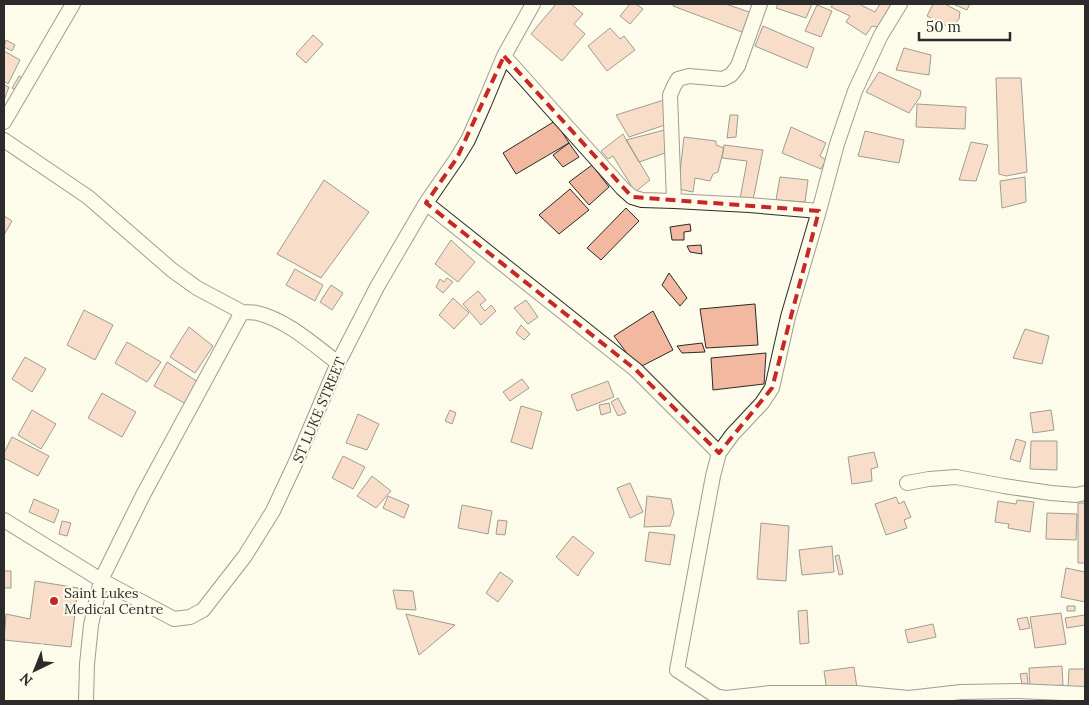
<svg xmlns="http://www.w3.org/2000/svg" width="1089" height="705" font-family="Lora,serif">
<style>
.building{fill:#f2b8a0;stroke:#2b2b2b}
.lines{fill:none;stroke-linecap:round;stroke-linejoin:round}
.minor-casing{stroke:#2b2b2b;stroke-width:16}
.minor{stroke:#fdfbea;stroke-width:14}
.marked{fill:none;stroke:#c62828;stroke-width:4;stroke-dasharray:10 6;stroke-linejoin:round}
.poi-dot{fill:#c62828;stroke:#fdfbea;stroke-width:2}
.labels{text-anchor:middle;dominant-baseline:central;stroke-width:4;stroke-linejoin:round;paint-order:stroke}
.street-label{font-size:14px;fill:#2b2b2b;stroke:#fdfbea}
.poi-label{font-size:14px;fill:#2b2b2b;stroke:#fdfbea;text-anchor:start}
</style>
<rect width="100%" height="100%" fill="#fdfbea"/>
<path class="building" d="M556,4H571L583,14L574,24L585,34L562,61L531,34Z
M630,4H636L643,9L630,24L620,16Z
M673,4H726L752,13L742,32L673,6Z
M778,4H812L806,18L776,8Z
M833,4H859L875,12L880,4H891L878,27L872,26L866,35L846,22L850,16L831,7Z
M933,4H945L960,12L959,19L951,28L927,16Z
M953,4H970L967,10Z
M817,5L832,11L821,37L805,31Z
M763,26L814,48L807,68L755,46Z
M610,28L620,39L624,36L635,50L607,71L588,46Z
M313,35L323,44L306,63L296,54Z
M6,40L15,45L12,51L4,47Z
M904,48L931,55L929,75L896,70Z
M4,51L20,60L8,84L4,81Z
M879,72L921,91L920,97L909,113L866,92Z
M19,76L26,80L20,92L12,88Z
M996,78H1021L1027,172L1006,176L999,174Z
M4,85L9,87L4,100Z
M664,100L671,123L629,137L616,115Z
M917,104L966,107L965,129L916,127Z
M730,115H738L736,137L727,138Z
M555,121L569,143L516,174L503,153Z
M791,127L826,143L820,156L826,160L821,169L782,153Z
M672,128L677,149L639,162L626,140Z
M865,131L904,140L899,163L858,156Z
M623,134L650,180L635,192L613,156L608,159L601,151Z
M684,137L716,141V145L724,148L718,172L713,174L710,181L695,178L693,192L678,189Z
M971,142L988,145L976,181L959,180Z
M569,143L579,157L563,167L553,155Z
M724,145L763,150L753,200L740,199L747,161L722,158Z
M592,165L609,187L589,205L569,182Z
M780,177L808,180L805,202L776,200Z
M1025,177L1026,202L1002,208L1000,181Z
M324,180L369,212L321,278L277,254Z
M570,189L589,210L559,234L539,215Z
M626,208L639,221L601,260L587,248Z
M4,216L12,221L4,235Z
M690,224L691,231L684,232V240H672L670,227Z
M451,240L475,262L458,282L435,264Z
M701,245L702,254L690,252L687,246Z
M295,269L323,285L315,301L286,285Z
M669,273L687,298L680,306L662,285Z
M447,278L453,282L443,293L436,287L440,279L444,282Z
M331,285L343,293L332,310L320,302Z
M478,291L486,300L480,305L485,311L491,305L496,311L481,325L463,304Z
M453,298L469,313L454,329L439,315Z
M526,300L538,317L528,324L514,308Z
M755,304L758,345L706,348L700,309Z
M84,310L113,325L95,360L67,345Z
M653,311L673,350L638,368L614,336Z
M521,325L530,334L524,340L516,333Z
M189,327L213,346L195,373L170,357Z
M1025,329L1049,336L1042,364L1013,358Z
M127,342L161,362L147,382L115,363Z
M702,343L705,352L682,353L677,346Z
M766,353L764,384L713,390L711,358Z
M25,357L46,369L32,392L12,379Z
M167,362L198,382L186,404L154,386Z
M522,379L529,388L510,401L503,392Z
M608,381L614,397L577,411L571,395Z
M102,393L136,412L122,437L88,418Z
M618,398L626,413L618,416L611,402Z
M609,403L611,412L601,415L599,405Z
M521,406L542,412L532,449L511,442Z
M32,410L56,424L41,449L18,435Z
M450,410L456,413L452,424L445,421Z
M1051,410L1054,430L1033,433L1030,413Z
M358,414L379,424L367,450L346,443Z
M12,437L49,456L38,476L4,458V453Z
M1016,439L1026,442L1020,462L1010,459Z
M1031,441H1057V470L1030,469Z
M874,452L878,467L871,469L872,481L852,484L848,457Z
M343,456L365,467L353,489L332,478Z
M372,476L391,491L376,508L357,496Z
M630,483L643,512L630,518L617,488Z
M388,496L409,505L404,518L383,508Z
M647,496L671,499L674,513L670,526L644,527Z
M896,497L899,504L904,501L911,517L904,520L907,528L886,535L875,504Z
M34,499L59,510L54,523L29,512Z
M1017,500L1034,502L1030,532L1008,528L1009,524L995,522L998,501L1016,504Z
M1078,503H1085V563H1078Z
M462,505L492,511L488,534L458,528Z
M1047,513L1077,514L1076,540L1046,539Z
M498,520L507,521L505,535L496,534Z
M62,521L71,523L67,536L59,534Z
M761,523L789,526L786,581L757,579Z
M649,532L675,535L670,565L645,561Z
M573,536L594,553L581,570L578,576L556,557Z
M832,546L834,572L802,575L799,550Z
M839,555L843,574L839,575L835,556Z
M1066,568L1085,572V602L1061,597Z
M4,571H11V588H4Z
M500,572L513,581L498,602L486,593Z
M35,581L78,588L71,647L4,640L6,614L30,619Z
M393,590L413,591L416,610L397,609Z
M1067,606H1075V611H1067Z
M807,610L809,643L800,644L798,611Z
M1061,613L1066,644L1035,648L1030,617Z
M406,614L455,625L419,655Z
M1085,615V625L1067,628L1065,618Z
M1027,617L1030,628L1020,630L1017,619Z
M933,624L936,637L908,643L905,630Z
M1062,666L1063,685L1030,688L1029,668Z
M854,667L857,688L827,692L824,671Z
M1069,669H1085V687H1068Z
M1027,673L1028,684H1022L1020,674Z"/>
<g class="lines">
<g class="minor-casing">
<path id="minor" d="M900,4L881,35L855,91L837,144L819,211L788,317L772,388L762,403L732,435L719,453L713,476L677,670L716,696L726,698L770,693H856L909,698L961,692L1017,691L1085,694
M504,56L622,188L632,197L642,200L674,201L749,205L819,211
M4,122L73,4
M4,140L88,197L172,270L197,288L242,312
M674,201L670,95L674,86L678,79L689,76L723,79L731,75L738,66L760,4
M426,203L636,370L719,453
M907,483L929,479L956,477L1004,486L1051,493L1076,495L1085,493
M4,520L101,580L174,619L190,617L203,610L245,556L273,511L295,464L338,363L377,287L426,203L457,158L468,140L484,104L504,56L533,4
M86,701L87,664L91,625L101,580L143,495L242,312C247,312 252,312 257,313C287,320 314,345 338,363"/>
</g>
<use href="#minor" class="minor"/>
</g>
<path d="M0 0H1089V705H0ZM504,56L632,197L819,211L772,388L719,453L636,370L426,203L457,158Z" fill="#fdfbea" fill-opacity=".55" fill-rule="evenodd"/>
<path class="marked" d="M504,56L632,197L819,211L772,388L719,453L636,370L426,203L457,158Z"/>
<circle class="poi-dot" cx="54" cy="601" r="5"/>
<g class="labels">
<g class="street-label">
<text transform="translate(319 410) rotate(-67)">ST LUKE STREET</text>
</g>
<g class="poi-label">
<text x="64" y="593">Saint Lukes<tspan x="64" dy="16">Medical Centre</tspan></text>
</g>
</g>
<rect width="1089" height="705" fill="none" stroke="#2b2b2b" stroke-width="10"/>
<g transform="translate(35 670) rotate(223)" stroke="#fdfbea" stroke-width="4" paint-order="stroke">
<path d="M0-4L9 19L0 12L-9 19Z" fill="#2b2b2b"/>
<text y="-8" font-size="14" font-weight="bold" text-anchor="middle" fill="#2b2b2b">N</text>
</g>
<path d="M919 32v8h91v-8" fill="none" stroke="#2b2b2b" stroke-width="2.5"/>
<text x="926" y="32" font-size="15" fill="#2b2b2b" stroke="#fdfbea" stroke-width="4" paint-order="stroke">50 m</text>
</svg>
